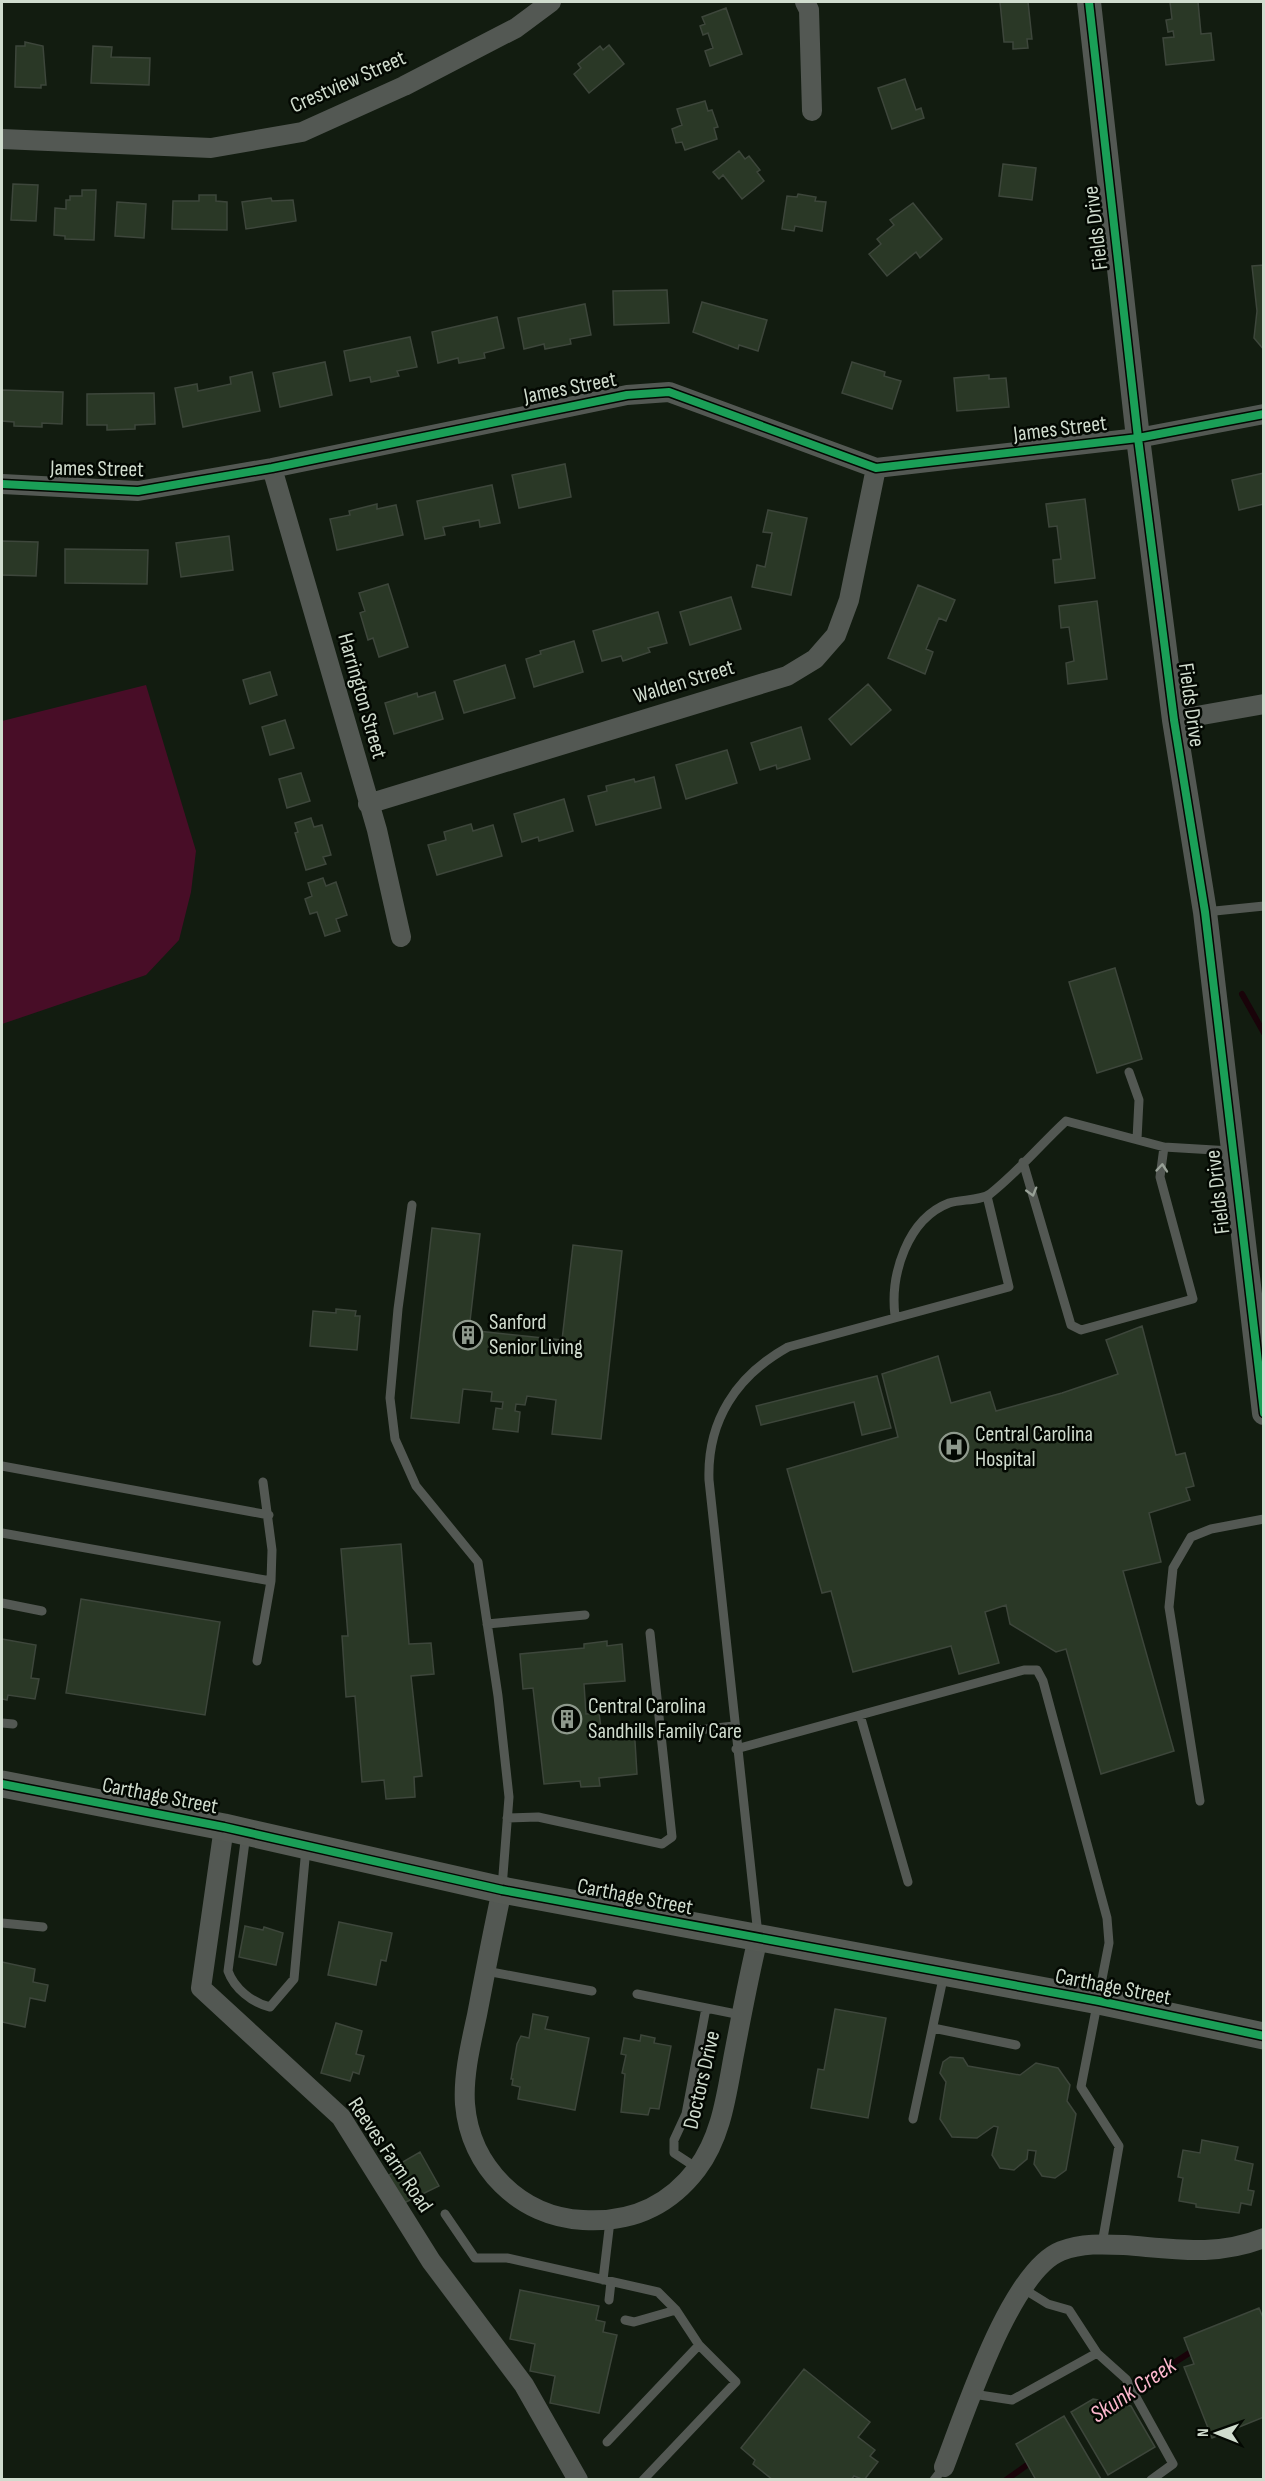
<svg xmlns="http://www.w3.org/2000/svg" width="1265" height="2481" font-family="'Sofia Sans Condensed',sans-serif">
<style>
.green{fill:#480d27}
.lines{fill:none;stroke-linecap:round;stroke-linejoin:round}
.stream{stroke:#190309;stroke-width:6}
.building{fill:#2a3826;stroke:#3d463b;stroke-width:1.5}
.service{stroke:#535853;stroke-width:9}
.minor{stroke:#535853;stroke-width:20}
.tertiary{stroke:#535853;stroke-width:24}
.secondary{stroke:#555a54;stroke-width:27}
.cycleway-casing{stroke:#030802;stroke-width:11}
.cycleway{stroke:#1a9f57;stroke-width:8}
.oneway{stroke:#98a197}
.labels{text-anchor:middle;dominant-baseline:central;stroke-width:5;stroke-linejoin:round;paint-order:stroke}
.street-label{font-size:22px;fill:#d0dcce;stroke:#030802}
.poi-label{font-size:22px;fill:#d0dcce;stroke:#030802;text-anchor:start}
.water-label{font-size:24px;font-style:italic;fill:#fcb7cd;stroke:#030802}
</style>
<rect width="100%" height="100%" fill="#121c10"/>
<path class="green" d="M146,685L196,851L191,892L179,940L146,975L2,1024V721Z"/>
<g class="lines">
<path class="stream" d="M1242,994L1264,1033
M1107,2406L1194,2350
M1006,2480L1034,2460"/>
</g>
<path class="building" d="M1000,2H1028L1032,39H1027L1028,48L1013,49V42H1004Z
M1170,2H1198L1201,34L1211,33L1214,60L1166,65L1163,38L1174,37L1173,31L1168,32L1166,20L1172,19Z
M726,8L742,54L710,66L705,51L713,48L708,33L703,35L700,26L705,24L702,17Z
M25,42L43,46L46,85H41V88L15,87L16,46H25Z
M609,45L624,64L589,93L574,74L581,68L578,64L600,46L603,50Z
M93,46L112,47L111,57L150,58L149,85L91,83Z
M905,79L916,110L921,108L924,118L892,129L878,88Z
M705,101L708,111L712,110L718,127L714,128L717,139L685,150L682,142L676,143L672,129L682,125L677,109Z
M739,151L745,159L749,156L760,170L757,172L764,181L742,199L723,175L719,179L713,172Z
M1003,164L1036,168L1032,200L999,196Z
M13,184L38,185L36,221L11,220Z
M82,190H96L94,240L65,239V236L54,235L55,208L66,209V200H70V196H82Z
M798,194L816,197L815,201L826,202L822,231L795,226L794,231L782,229L787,196L797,197Z
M199,195H216V201L227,202V230L172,229L173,201H199Z
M271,198L272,201L293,200L296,221L246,229L242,202Z
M117,202L146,204L144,238L115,236Z
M913,203L942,239L920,258L916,252L887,276L869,254L881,244L877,239L894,225L890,220Z
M1264,265V350L1254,338L1257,311L1252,266Z
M667,290L669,323L614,325L613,291Z
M702,302L767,320L758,351L739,345L738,349L693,332Z
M585,304L591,335L570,339L571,344L545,349L544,344L524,349L518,318Z
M497,317L504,348L484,353L485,358L459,363L458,358L438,363L432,332Z
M410,337L417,367L397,371L399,376L371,382L370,377L350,381L344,351Z
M325,362L332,395L280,407L273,373Z
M852,362L885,372L884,376L901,381L892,409L842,393Z
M252,372L260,411L183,427L175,388L197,384L198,391L231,384L230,377Z
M989,375V379L1006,378L1009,407L957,411L954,378Z
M2,390L63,392L62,424L42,423V427L14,426V422L2,421Z
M154,393L155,424L135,425V429L107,430V425H87V394Z
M565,464L571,497L519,508L512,475Z
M1264,473V504L1239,510L1232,480Z
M492,485L500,523L480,527L479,520L443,527L445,535L425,539L417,501Z
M1085,499L1095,578L1055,583L1053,560L1061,559L1057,526L1049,527L1046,504Z
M377,504V509L396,505L403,535L337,550L330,519L350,515L349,511Z
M768,510L807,518L791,595L752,587L757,565L765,567L772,533L763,532Z
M229,536L233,570L181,577L176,543Z
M2,541L38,542L36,576L2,575Z
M65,549L148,550L147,584L65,583Z
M388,584L408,647L379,657L373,638L368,640L360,613L365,611L359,593Z
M918,585L955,600L946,621L939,618L926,649L933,652L925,674L888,658Z
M731,597L741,629L690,645L680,612Z
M1097,601L1107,679L1068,684L1066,663L1074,661L1069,627L1061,628L1059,606Z
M658,612L667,643L648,648L650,652L623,661L621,656L602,661L593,631Z
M574,641L583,672L534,687L526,659L541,654L540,651Z
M505,665L515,698L464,713L454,681Z
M270,672L277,695L250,704L243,680Z
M868,684L891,710L851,745L829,719Z
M435,692L443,719L394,734L385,703L417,693L418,697Z
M285,720L294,748L270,755L262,727Z
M801,727L810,759L777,769L776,765L760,770L751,743Z
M727,750L737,783L686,799L676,765Z
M301,773L310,801L287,808L279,779Z
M654,777L661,808L596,825L588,796L607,791L606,786L634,779L635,782Z
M564,799L573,831L539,841L538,837L522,842L514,814Z
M311,818L314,827L322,825L331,855L323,857L326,864L306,870L295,833L298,832L295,823Z
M471,824L473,831L493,825L502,856L437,875L428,845L446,840L444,832Z
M323,878L326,886L336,882L347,915L336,919L340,931L325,936L317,912L310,914L305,899L312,896L308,883Z
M1115,968L1142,1059L1097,1073L1069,982Z
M432,1228L480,1234L469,1330L562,1340L573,1245L622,1251L601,1439L552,1434L556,1400L527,1396L525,1405L516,1404L515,1411L520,1412L518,1432L493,1429L496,1408L502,1409L503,1402L491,1401L492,1392L463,1389L459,1423L411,1418Z
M336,1309L356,1311L355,1316H360L357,1350L310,1346L313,1311L336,1313Z
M1142,1326L1176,1455L1185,1453L1194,1486L1186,1488L1190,1500L1149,1513L1161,1562L1123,1571L1174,1751L1101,1774L1066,1649L1056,1652L1010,1624L1006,1605L985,1612L999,1663L959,1674L951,1646L853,1672L831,1591L822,1593L787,1469L898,1437L882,1374L938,1356L951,1403L990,1392L996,1411L1062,1393L1118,1374L1106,1340Z
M877,1376L891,1428L862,1435L854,1402L761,1425L756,1406Z
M401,1544L409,1644L431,1643L434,1674L411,1676L422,1776L414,1777L415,1797L386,1799L384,1780L362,1782L355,1696L346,1697L342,1636H348L341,1549Z
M81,1599L220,1622L205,1715L66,1693Z
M2,1639L36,1645L31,1678L39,1679L35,1699L8,1695L7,1700L2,1699Z
M607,1641V1646L622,1644L625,1681L584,1684L586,1714L599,1713L601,1728L634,1725L637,1774L599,1778L600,1786L581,1787L580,1781L544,1784L533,1688L523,1689L520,1654L584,1648V1644Z
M339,1922L392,1933L386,1961L381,1960L376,1985L328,1975Z
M245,1926L263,1930L264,1927L283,1933L276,1965L239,1957Z
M2,1962L35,1969L33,1982L48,1985L45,2001L30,1998L25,2027L2,2022Z
M835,2009L886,2018L868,2118L811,2108L818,2069L824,2070Z
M533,2014L548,2017L545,2029L589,2038L575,2110L518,2099L520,2087L512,2085L513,2079H511L517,2044L521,2036L529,2038Z
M336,2023L362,2031L356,2054L364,2056L359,2074L353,2072L350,2081L321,2073Z
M641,2035L655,2038L654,2043L671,2046L659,2109L650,2108L648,2115L621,2112L625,2074L622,2073L626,2055L621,2054L624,2038L640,2041Z
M950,2057L963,2058L968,2066L1020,2075L1036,2063L1058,2068L1070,2085L1067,2101L1076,2114L1066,2170L1055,2178L1042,2176L1034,2164L1036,2151L1028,2150L1027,2159L1014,2170L1000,2168L992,2155L998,2127L994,2126L977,2138L952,2137L940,2119L946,2082L940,2073L943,2062Z
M1202,2140L1238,2147L1235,2160L1253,2164L1248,2190L1254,2191L1251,2205L1241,2203L1239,2213L1196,2207V2204L1179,2201L1183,2178L1178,2177L1183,2150L1200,2153Z
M420,2152L439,2186L400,2205L384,2178L396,2171L394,2167Z
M520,2290L599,2306L596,2320L605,2322L603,2332L617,2335L599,2413L550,2403L555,2376L530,2371L535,2344L510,2339Z
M1259,2308L1264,2320V2417L1212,2438L1184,2367L1194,2364L1184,2338Z
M804,2369L870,2422L858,2437L875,2450L870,2456L878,2462L864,2480L854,2476L851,2480H773L753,2464L755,2460L741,2448Z
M1093,2399L1131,2406L1155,2447L1108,2475L1071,2412Z
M1064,2416L1101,2479L1100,2480H1036L1016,2444Z"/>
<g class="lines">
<path class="service" d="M1205,912L1264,906
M1129,1072L1139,1100L1137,1139
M1023,1162L1071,1325L1081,1330L1193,1299L1160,1177L1164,1147
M412,1205L398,1309L390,1398L395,1439L416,1486L478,1562L498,1696L509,1797L502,1888
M895,1316C890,1275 907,1219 949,1203C961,1199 980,1201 990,1194C1017,1173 1041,1144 1066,1121L1164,1147L1231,1151
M2,1466L269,1515
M2,1533L271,1581
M2,1603L42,1611
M487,1624L585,1615
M257,1661L271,1581L272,1550L263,1482
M860,1715L908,1882
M2,1723L13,1724
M661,1734L734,1726
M736,1749L1024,1670H1037L1043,1681L1107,1918L1109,1943L1081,2087L1119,2146L1102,2244
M1200,1801L1169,1607L1173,1568L1191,1537L1211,1529L1264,1519
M507,1818L538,1817L662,1844L672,1837L650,1633
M246,1834L228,1971C234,1988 252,2003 270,2007L294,1979L306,1848
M2,1923L43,1927
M758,1935L709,1480C707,1421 736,1376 788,1347L1009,1287L987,1196
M486,1971L592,1991
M637,1994L741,2015
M933,2028L1016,2045
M913,2119L944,1974
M697,2168L674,2153V2140L686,2114L706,2008
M445,2214L475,2258H507L658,2292L676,2310L699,2345
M603,2280L610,2221
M1022,2288L1048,2304L1069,2310L1097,2353L1126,2379L1173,2464L1151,2480
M609,2300L611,2282
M625,2320L634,2322L676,2310
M973,2394L1012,2400L1097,2353
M607,2442L699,2345L736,2382L643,2480
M934,2480L944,2467"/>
<path class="minor" d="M805,2L809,10L812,111
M2,139L211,148L302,132L404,86L516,28L551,2
M272,468L377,830L401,937
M2,484L138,491L272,468L627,395L669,392L876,468L1138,438L1264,414
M1174,720L1264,704
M368,804L787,676L815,659L836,635L849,600L876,468
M224,1827L201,1988L341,2117L431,2261L524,2385L578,2480
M502,1890C493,1931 485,1973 477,2015C471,2043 463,2075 465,2104C470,2167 520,2217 583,2220C630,2223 668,2207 697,2169C723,2135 727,2089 735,2049C742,2012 749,1975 758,1938
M944,2467C964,2416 1010,2271 1061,2251C1082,2243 1103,2244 1124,2245C1175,2249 1215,2257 1264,2238"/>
<path class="tertiary" d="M1089,2L1138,438L1174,720L1205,912L1264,1413"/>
<path class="secondary" d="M2,1784L224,1827L502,1890L1099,2001L1264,2036"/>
<g class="cycleway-casing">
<path id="cycleway" d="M1089,2L1138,438L1174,720L1205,912L1264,1413
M2,484L138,491L272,468L627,395L669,392L876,468L1138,438L1264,414
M2,1784L224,1827L502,1890L1099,2001L1264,2036"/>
</g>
<use href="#cycleway" class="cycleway"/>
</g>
<defs><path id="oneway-chevron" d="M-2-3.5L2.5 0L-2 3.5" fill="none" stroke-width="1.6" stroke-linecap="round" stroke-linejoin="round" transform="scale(1.5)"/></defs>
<g class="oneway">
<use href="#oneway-chevron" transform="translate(1162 1168) rotate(-85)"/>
<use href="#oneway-chevron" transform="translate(1032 1192) rotate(74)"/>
</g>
<defs>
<g id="building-ring" transform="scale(1.5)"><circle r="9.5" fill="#030802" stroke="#8e998c" stroke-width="1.5"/><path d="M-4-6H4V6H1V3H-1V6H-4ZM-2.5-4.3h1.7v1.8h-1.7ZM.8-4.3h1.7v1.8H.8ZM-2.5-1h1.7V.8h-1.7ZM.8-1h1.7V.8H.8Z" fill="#8e998c"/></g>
<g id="hospital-ring" transform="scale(1.5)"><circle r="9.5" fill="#030802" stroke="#8e998c" stroke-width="1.5"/><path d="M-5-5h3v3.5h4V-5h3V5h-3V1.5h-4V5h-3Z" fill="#8e998c"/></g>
</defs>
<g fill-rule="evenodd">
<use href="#building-ring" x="468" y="1335"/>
<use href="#hospital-ring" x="954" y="1447"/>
<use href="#building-ring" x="567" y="1719"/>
</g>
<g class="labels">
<g class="street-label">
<text transform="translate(348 82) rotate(-24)">Crestview Street</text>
<text transform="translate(1096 228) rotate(-97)">Fields Drive</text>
<text transform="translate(570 388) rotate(-11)">James Street</text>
<text transform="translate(1060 429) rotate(-7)">James Street</text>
<text transform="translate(97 469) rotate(1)">James Street</text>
<text transform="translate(684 682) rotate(-17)">Walden Street</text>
<text transform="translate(362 696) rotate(74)">Harrington Street</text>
<text transform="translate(1191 705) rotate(82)">Fields Drive</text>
<text transform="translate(1218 1192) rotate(-97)">Fields Drive</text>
<text transform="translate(160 1796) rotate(11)">Carthage Street</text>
<text transform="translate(635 1897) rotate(11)">Carthage Street</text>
<text transform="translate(1113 1987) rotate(11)">Carthage Street</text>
<text transform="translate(702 2080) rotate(-77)">Doctors Drive</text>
<text transform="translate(390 2155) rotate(56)">Reeves Farm Road</text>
</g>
<g class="poi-label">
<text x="489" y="1322">Sanford<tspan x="489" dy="25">Senior Living</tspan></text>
<text x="975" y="1434">Central Carolina<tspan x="975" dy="25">Hospital</tspan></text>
<text x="588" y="1706">Central Carolina<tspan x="588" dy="25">Sandhills Family Care</tspan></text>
</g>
<g class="water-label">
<text transform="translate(1133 2390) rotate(-34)">Skunk Creek</text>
</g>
</g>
<rect width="1265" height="2481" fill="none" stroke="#d0dcce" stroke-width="6"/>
<g transform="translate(1217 2433) rotate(271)" stroke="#030802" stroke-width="4.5" paint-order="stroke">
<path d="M0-4.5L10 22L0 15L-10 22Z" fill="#d0dcce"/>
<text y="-9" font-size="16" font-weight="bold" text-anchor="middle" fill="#d0dcce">N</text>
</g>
</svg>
